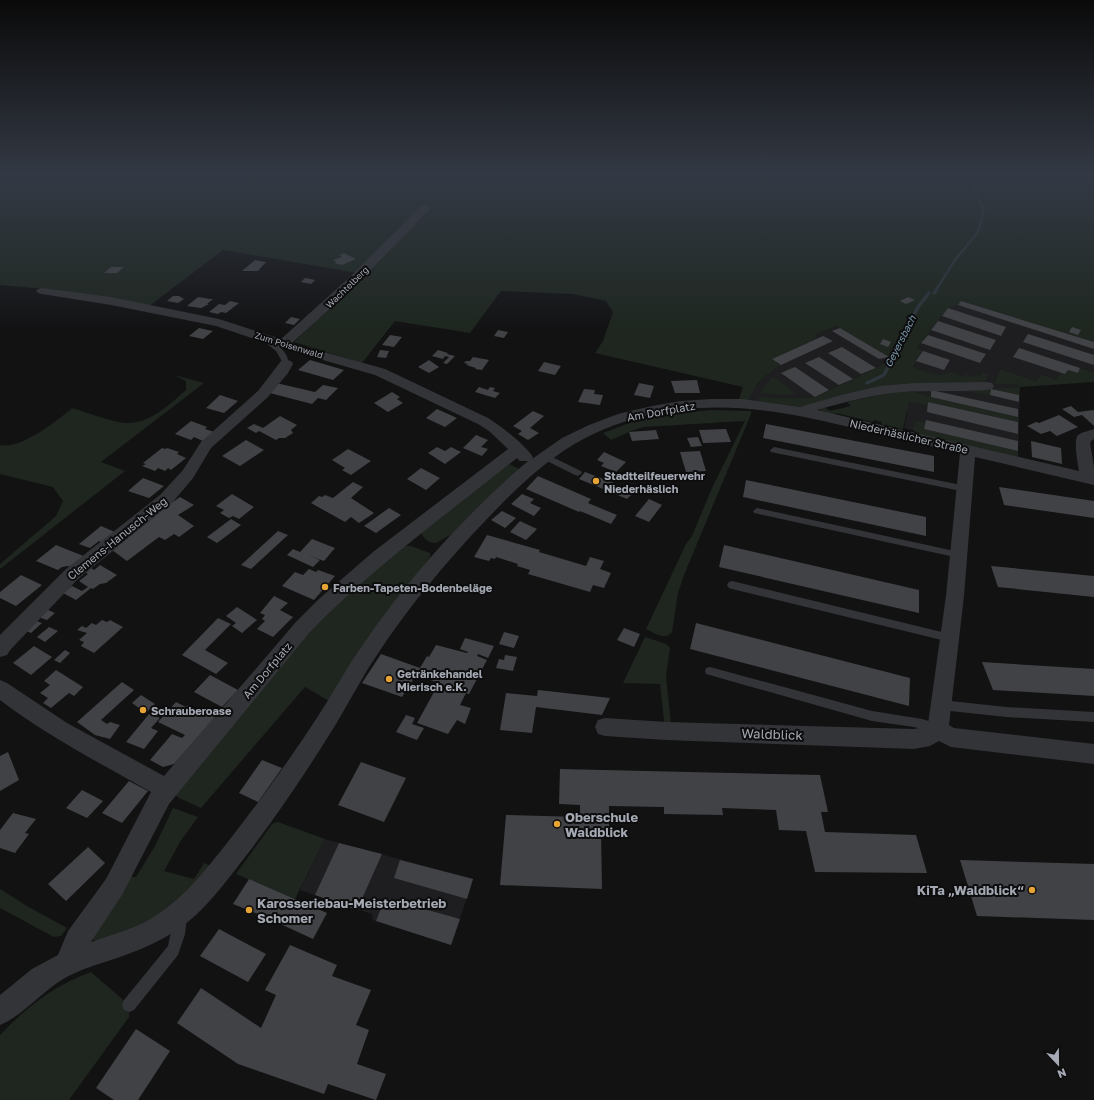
<svg xmlns="http://www.w3.org/2000/svg" width="1094" height="1100" font-family="'Golos Text',sans-serif">
<style>
.built{fill:#1e1e20}
.green{fill:#1e261f}
.lines{fill:none;stroke-linecap:round;stroke-linejoin:round}
.stream-far1{stroke:#2c353b;stroke-width:2.5}
.stream{stroke:#2c353b;stroke-width:3.5}
.building{fill:#414246}
.service{fill:#333438;fill-rule:evenodd}
.minor{fill:#333438;fill-rule:evenodd}
.poi-dot{fill:#e7a436;stroke:#0d0d0e;stroke-width:1.5}
.labels{text-anchor:middle;dominant-baseline:central;stroke-width:4;stroke-linejoin:round;paint-order:stroke}
.far-street-label{font-size:9px;fill:#a4a9b3;stroke:#0d0d0e}
.far-water-label{font-size:10px;font-style:italic;fill:#7c98ad;stroke:#0d0d0e}
.street-label{font-size:11px;fill:#a4a9b3;stroke:#0d0d0e}
.poi-label{font-size:11px;font-weight:bold;fill:#a4a9b3;stroke:#0d0d0e;text-anchor:start}
.near-street-label{font-size:13px;fill:#a4a9b3;stroke:#0d0d0e}
.near-poi-label{font-size:13px;font-weight:bold;fill:#a4a9b3;stroke:#0d0d0e;text-anchor:start}
</style>
<rect width="100%" height="100%" fill="#121213"/>
<path class="built" d="M961,301L1094,342V372L1081,368L1078,373L1065,374L1057,380L1041,374L1037,381L1000,369L994,384H1016L1020,387L1018,458L904,428L907,415L903,391L914,392L913,386L923,380L913,367L922,351L917,348L948,308Z
M836,326L889,357L887,361L876,368L815,397L791,398L769,397L759,402L747,401L753,390L762,379L768,372L781,365L772,359L816,339V335Z
M325,839L473,879L451,945L376,921L373,920L372,914L300,890Z"/>
<path class="green" d="M0,177H1094V342L961,301L958,305L948,308L917,348L923,351L913,367C925,371 939,379 951,372L964,377L966,374L974,377L976,375L980,376L983,372L988,376L985,382L903,386L800,407L759,402L758,398L761,397L791,398L815,397L876,368L887,361L889,357L836,326L816,335V339L772,359L781,365C766,374 755,383 749,400H739L743,387L595,353L603,341L613,312L606,301L573,294L501,291L470,333L395,321L362,363L294,342L363,274L223,250L148,307L46,289L0,285Z
M791,367H795L774,377L795,393L790,395L760,393L771,378Z
M1080,368L1094,372V382L1020,387L1019,395L991,389L990,395L971,392L969,391L1019,387L1016,384H994L1000,369L1037,381L1041,374L1057,380L1061,372L1065,374L1068,370L1078,373Z
M174,375L204,383L101,462L125,471L0,569V564L56,516L63,501L53,487L0,474V445C20,450 57,421 72,408C86,412 112,422 125,423C150,424 169,405 186,390V381Z
M899,391L914,392L931,397L1018,417V422L928,402L927,405L909,402L903,429L881,424L882,422L874,420L873,422L836,413L835,415L821,411L820,409L824,407L830,411L851,406L847,402Z
M711,410L749,411H751V414L684,575L678,593L672,632C666,641 654,633 646,629L686,544L692,536L712,488L745,421L644,427L634,430L611,440L603,433L632,422L688,412Z
M918,421L926,422L924,429L1018,451V458L918,434L913,430L915,422Z
M509,464L519,469L516,474L452,534L436,543C428,543 422,538 421,530Z
M402,546H411L430,553V557L329,701L305,687L201,808L179,798L173,793L189,767L320,620Z
M645,637L666,644L670,648L666,677L671,723L665,729L660,684L623,683Z
M173,808L198,817L180,842L164,871L194,879L204,863L210,866C200,877 190,889 178,900C155,920 127,931 98,941L94,940L91,937L128,877H136L155,846Z
M278,822L325,839L295,899L236,874L272,824Z
M0,889L27,906L67,928L61,936L54,937L0,908Z
M91,972L129,1005V1017L69,1100H0V1035C29,1005 52,987 91,972Z"/>
<g class="lines">
<path class="stream-far1" d="M936,290L955,260L978,232L984,210L969,177"/>
<path class="stream" d="M934,293L937,289
M867,383L884,375L918,307L929,293"/>
</g>
<path class="building" d="M344,253L356,259L342,265L334,263L336,262L333,260L342,257L339,255Z
M255,260L266,262L258,271H242Z
M111,267H124L117,273H104Z
M305,278L315,280L311,284L301,282Z
M173,296H179L184,299L178,303L167,301Z
M198,297L210,299H213L207,304H209L201,308L187,306Z
M908,297L915,300L906,304L900,301Z
M230,301L239,303L226,313L221,312L218,314L209,312L219,304L225,305Z
M961,301L1094,342V349L958,305Z
M948,308L1006,327L1001,336L942,316Z
M291,317L300,319L294,325L285,323Z
M938,321L996,340L990,350L931,330Z
M1072,327L1081,330L1078,335L1069,332Z
M199,328L213,331L203,339L189,336Z
M840,328L889,357L879,359L832,331Z
M498,330L508,332L504,338L494,336Z
M1028,334L1094,355V365L1023,342Z
M390,335L402,337L394,347L382,345Z
M928,335L986,354L980,363L921,343Z
M823,336L833,341L781,365L772,359Z
M883,339L891,342L888,347L880,344Z
M842,347L876,368L861,374L828,353Z
M1019,348L1080,368L1078,373L1068,370L1065,374L1013,357Z
M380,350L389,351L386,358L377,357Z
M438,350L448,353L447,354L455,356L447,364L443,363L449,357L445,356L443,359L432,356Z
M923,351L950,360L944,370L916,361Z
M473,357L489,360L482,370L475,369L476,368L466,365L468,364L464,363L466,361H470Z
M819,357L853,379L839,385L805,363Z
M310,360L344,370L333,380L298,370Z
M429,360L439,367L429,373L418,367Z
M544,362L561,366L555,375L538,371Z
M795,367L829,390L815,397L781,373Z
M697,380L700,393H675L671,381Z
M276,383L315,392L323,385L338,388L326,400L318,398L312,404L266,392Z
M639,383L654,386L650,398L634,395Z
M479,387L488,390L490,387L495,388L493,391L500,393L495,398L475,392Z
M584,389L595,390L594,394L603,395L600,405L578,402Z
M991,389L1019,395V402L990,395Z
M931,390L1018,409V417L931,397Z
M392,392L400,397L397,399L403,403L388,412L374,403Z
M220,395L238,401L224,413L206,408Z
M928,402L1018,422V434L927,412Z
M1071,406L1078,412L1094,410V426L1082,415L1074,417L1062,409Z
M437,409L457,418L445,427L426,418Z
M533,411L544,416L530,428L539,433L528,440L518,434L522,431L513,426Z
M1059,415L1078,427L1057,436L1050,431L1041,434L1027,426L1036,422L1039,423Z
M280,416L297,425L291,430L293,433L285,438H279L276,440L259,431L256,433L247,428L254,424L263,428Z
M926,420L1018,441V451L924,429Z
M191,421L207,427L205,429L214,432L203,441L194,437L191,440L175,434Z
M766,424L934,456V472L763,438Z
M726,429L731,442L703,443L699,430Z
M656,430L659,439L632,441L629,432Z
M476,435L488,440L481,447L488,449L482,456L463,448Z
M698,437L702,446L691,447L687,438Z
M246,440L264,450L240,466L222,456Z
M1031,441L1061,448L1062,464L1032,457Z
M437,447L445,451L451,447L461,452L445,464L428,453Z
M162,448L165,449L167,448L179,452L177,454L186,458L171,470L168,468L165,471L158,468L155,471L142,466L146,464L143,463Z
M348,449L371,461L351,475L342,470L345,468L332,460Z
M700,451L706,471L686,472L680,452Z
M604,452L619,459L626,462L616,472L601,466L604,463L597,460Z
M421,468L440,478L426,490L407,479Z
M585,472L614,483L611,487L631,495L627,499L579,479Z
M538,476L591,499L588,503L617,515L611,524L580,511L579,512L526,489Z
M143,478L164,486L149,498L128,491Z
M746,480L926,517V536L743,497Z
M353,482L363,487L351,498L374,513L359,523L351,517L345,522L311,503L319,496L322,497L325,495L333,498Z
M999,487L1094,501V518L1004,505Z
M232,494L254,507L239,519L233,516L229,518L220,513L224,510L216,506Z
M522,494L534,499L530,503L541,508L534,516L511,504Z
M180,497L194,505L178,515L194,526L179,537L174,534L165,540L159,537L127,561L112,550L154,515Z
M649,499L662,505L649,522L635,516Z
M389,508L401,515L376,533L364,526Z
M502,511L516,518L505,528L491,520Z
M231,519L241,525L217,543L207,537Z
M520,521L537,529L526,540L510,532Z
M101,526L117,533L105,544L99,541L90,548L79,544Z
M278,531L288,535L251,569L241,565Z
M487,535L540,550L539,552L586,566L590,557L604,561L600,569L611,573L604,588L593,585L590,592L528,574L530,570L517,566L518,564L496,557L495,559L491,558L489,561L474,557Z
M312,539L335,548L324,561L308,555L320,560L313,567L287,555L293,549L300,552Z
M56,545L86,557L73,568L68,566L62,567L58,570L36,561Z
M724,545L919,590V613L719,567Z
M100,565L117,575L106,583L100,584L93,589L91,588L76,600L63,593L72,586L82,591L88,587L79,581L88,574L86,573L91,568L94,570Z
M991,566L1094,576V597L998,587Z
M309,569L316,572L318,570L335,576L314,600L282,586L295,572L303,575Z
M21,575L42,585L16,606L0,598V592Z
M274,596L288,603L280,610L293,617L273,637L257,629L265,621L262,619L265,615L260,613Z
M237,607L257,620L242,633L232,626L236,623L226,616Z
M46,609L55,613L47,620L38,617Z
M218,618L231,624L205,650L228,663L216,674L182,655Z
M34,620L42,623L31,633L24,630Z
M102,620L107,622L110,620L123,627L94,653L81,646L84,642L79,640L87,633L77,630L82,626L86,628L92,623L96,625Z
M696,623L910,678L909,706L690,649Z
M49,627L58,631L45,642L37,637Z
M624,628L640,634L634,647L617,640Z
M504,632L519,636L514,648L499,644Z
M465,638L494,646L488,658L478,654L477,656L487,660L469,694L466,693L460,705L471,708L465,724L457,720L448,734L417,723L439,683L416,675L402,697L362,683L381,654L420,668L427,656L429,657L436,645L467,653L468,652L460,649Z
M34,646L52,657L31,675L13,663Z
M65,650L70,653L60,663L54,660Z
M505,655L517,657L513,671L496,668L499,659L504,660Z
M982,662L1094,669V696L993,690Z
M56,670L83,687L74,696L69,693L51,708L43,703L48,698L40,693L50,685L44,681Z
M210,675L238,690L222,707L194,692Z
M122,682L134,690L101,720L107,724L110,722L120,725L110,739L95,735L77,722Z
M538,690L610,698L602,715L536,707L532,733L500,730L506,693L537,696Z
M141,695L155,704L146,713L132,703Z
M176,702L186,707L188,705L204,713L207,710L217,715L174,764L163,767L150,760L172,734L182,738L185,735L158,722Z
M149,714L160,718L151,728L158,731L144,749L126,742Z
M406,715L415,718L412,724L424,728L417,740L396,732Z
M8,752L19,780L0,791V756Z
M262,760L282,768L258,802L239,793Z
M361,762L406,778L384,822L338,805Z
M560,769L820,775L828,812H821L825,832L916,835L927,873L815,872L806,831L779,830L776,810L722,808L723,815L664,814V807L609,806V832H601L602,889L500,885L506,815L580,817V805L559,804Z
M129,781L148,791L122,823L102,813Z
M82,790L103,801L87,818L66,808Z
M13,813L36,819L25,833L29,834L15,853L0,848V830Z
M339,843L382,854L357,910L315,895Z
M88,847L105,863L66,901L48,884Z
M400,860L473,879L467,899L394,878Z
M960,860L1094,864V920L977,916Z
M249,879L327,913L313,939L263,916L233,904Z
M385,898L460,919L451,945L376,921Z
M219,929L266,954L248,982L200,956Z
M290,945L337,965L332,976L371,990L356,1025L369,1030L357,1064L386,1074L376,1100L328,1084L324,1094L238,1064L177,1023L201,988L261,1028L276,995L265,990Z
M136,1029L170,1051L138,1100H114L96,1088Z"/>
<g class="lines">
<path class="service" d="M264,337C274,340 291,354 288,365H284L276,351L262,340V338Z
M774,447L966,486L970,489L966,492L771,452L770,450Z
M544,453L581,471L582,473L578,476L575,475L541,458L540,456Z
M757,508L959,552L964,555L959,558L754,513L753,511Z
M732,581L950,634L954,635L955,638L954,641L950,642L732,589L729,588L727,585L729,582Z
M710,667L872,711L922,719L942,725L943,729L942,733L938,734L914,727L872,721L706,674L705,671L706,668Z
M941,700L1006,707L1094,712V722L1006,717L941,710L937,708L936,705L937,702Z
M180,910L185,912L187,917L185,934L178,955L134,1010L129,1012L124,1010L122,1005L124,1000L168,946L175,912Z"/>
<path class="minor" d="M425,205L429,206L430,208L429,210L360,281L292,343L385,369L488,418C501,426 524,444 533,457L532,459L562,438L589,425L618,414L652,406L681,401L711,399H742L800,407L841,395L880,386L915,383L987,382L992,383L994,386L992,389L987,390C958,392 930,390 901,392C872,395 845,402 817,410L1079,471C1078,464 1073,441 1078,435C1082,432 1089,431 1094,429V439L1091,441L1090,443L1094,467V485L975,457L964,596L949,725L954,728L1094,744V764L951,747L939,741L930,746L914,749L666,740L605,736L598,734L595,727L598,720L605,718L666,722L914,729L925,727L928,724L946,596L960,453C926,445 892,437 858,429C799,415 741,402 680,410C591,421 546,457 486,520C446,562 409,606 377,655C362,677 350,701 336,724C309,768 280,811 249,852C234,871 219,892 202,909C178,934 149,947 117,958C99,964 81,969 65,978C42,991 24,1015 0,1025V995L32,969L58,955L68,931L106,879L151,792C100,763 47,736 0,700V680L7,683L67,723L164,776L295,623L320,598L373,552L508,449L489,431L478,424L375,375L278,347L216,326L111,305L42,294L38,293L36,291L38,289L42,288L111,297L219,319L281,339L351,276L421,206ZM517,458L520,461H528C466,514 410,576 364,643C348,665 335,690 320,713C291,758 260,801 227,843C207,868 186,896 158,914C138,928 114,934 91,942L122,895L169,804L309,633C372,568 446,515 517,458Z
M286,360L291,361L293,364L288,373L268,397L211,448L193,478L172,503L78,579L11,649L7,655L0,657V635L66,569L160,495L183,470L201,442L258,391L281,361Z"/>
</g>
<linearGradient id="sky" x2="0" y2="1"><stop stop-color="#0a0a0a"/><stop offset="0.53" stop-color="#333944"/><stop offset="1" stop-color="#333944" stop-opacity="0"/></linearGradient>
<rect width="1094" height="331" fill="url(#sky)"/>
<g class="poi-dot">
<circle cx="596" cy="481" r="4"/>
<circle cx="325" cy="587" r="4"/>
<circle cx="389" cy="679" r="4"/>
<circle cx="143" cy="710" r="4"/>
<circle cx="557" cy="824" r="4"/>
<circle cx="1032" cy="890" r="4"/>
<circle cx="249" cy="910" r="4"/>
</g>
<g class="labels">
<g class="far-street-label">
<text transform="translate(347 287) rotate(-44)">Wachtelberg</text>
<text transform="translate(289 345) rotate(17)">Zum Poisenwald</text>
</g>
<g class="far-water-label">
<text transform="translate(900 341) rotate(-63)">Geyersbach</text>
</g>
<g class="street-label">
<text transform="translate(661 411) rotate(-10)">Am Dorfplatz</text>
<text transform="translate(909 436) rotate(13)">Niederhäslicher Straße</text>
<text transform="translate(117 538) rotate(-39)">Clemens-Hanusch-Weg</text>
<text transform="translate(267 670) rotate(-50)">Am Dorfplatz</text>
</g>
<g class="poi-label">
<text x="604" y="475">Stadtteilfeuerwehr<tspan x="604" dy="13">Niederhäslich</tspan></text>
<text x="333" y="587">Farben-Tapeten-Bodenbeläge</text>
<text x="397" y="673">Getränkehandel<tspan x="397" dy="13">Mierisch e.K.</tspan></text>
<text x="151" y="710">Schrauberoase</text>
</g>
<g class="near-street-label">
<text transform="translate(772 734) rotate(2)">Waldblick</text>
</g>
<g class="near-poi-label">
<text x="565" y="817">Oberschule<tspan x="565" dy="15">Waldblick</tspan></text>
<text x="1024" y="890" text-anchor="end">KiTa „Waldblick“</text>
<text x="257" y="903">Karosseriebau-Meisterbetrieb<tspan x="257" dy="15">Schomer</tspan></text>
</g>
</g>
<g transform="translate(1058 1064) rotate(158)" stroke="#0d0d0e" stroke-width="3" paint-order="stroke">
<path d="M0-3L7 15L0 10L-7 15Z" fill="#a4a9b3"/>
<text y="-6" font-size="11" font-weight="bold" text-anchor="middle" fill="#a4a9b3">N</text>
</g>
</svg>
